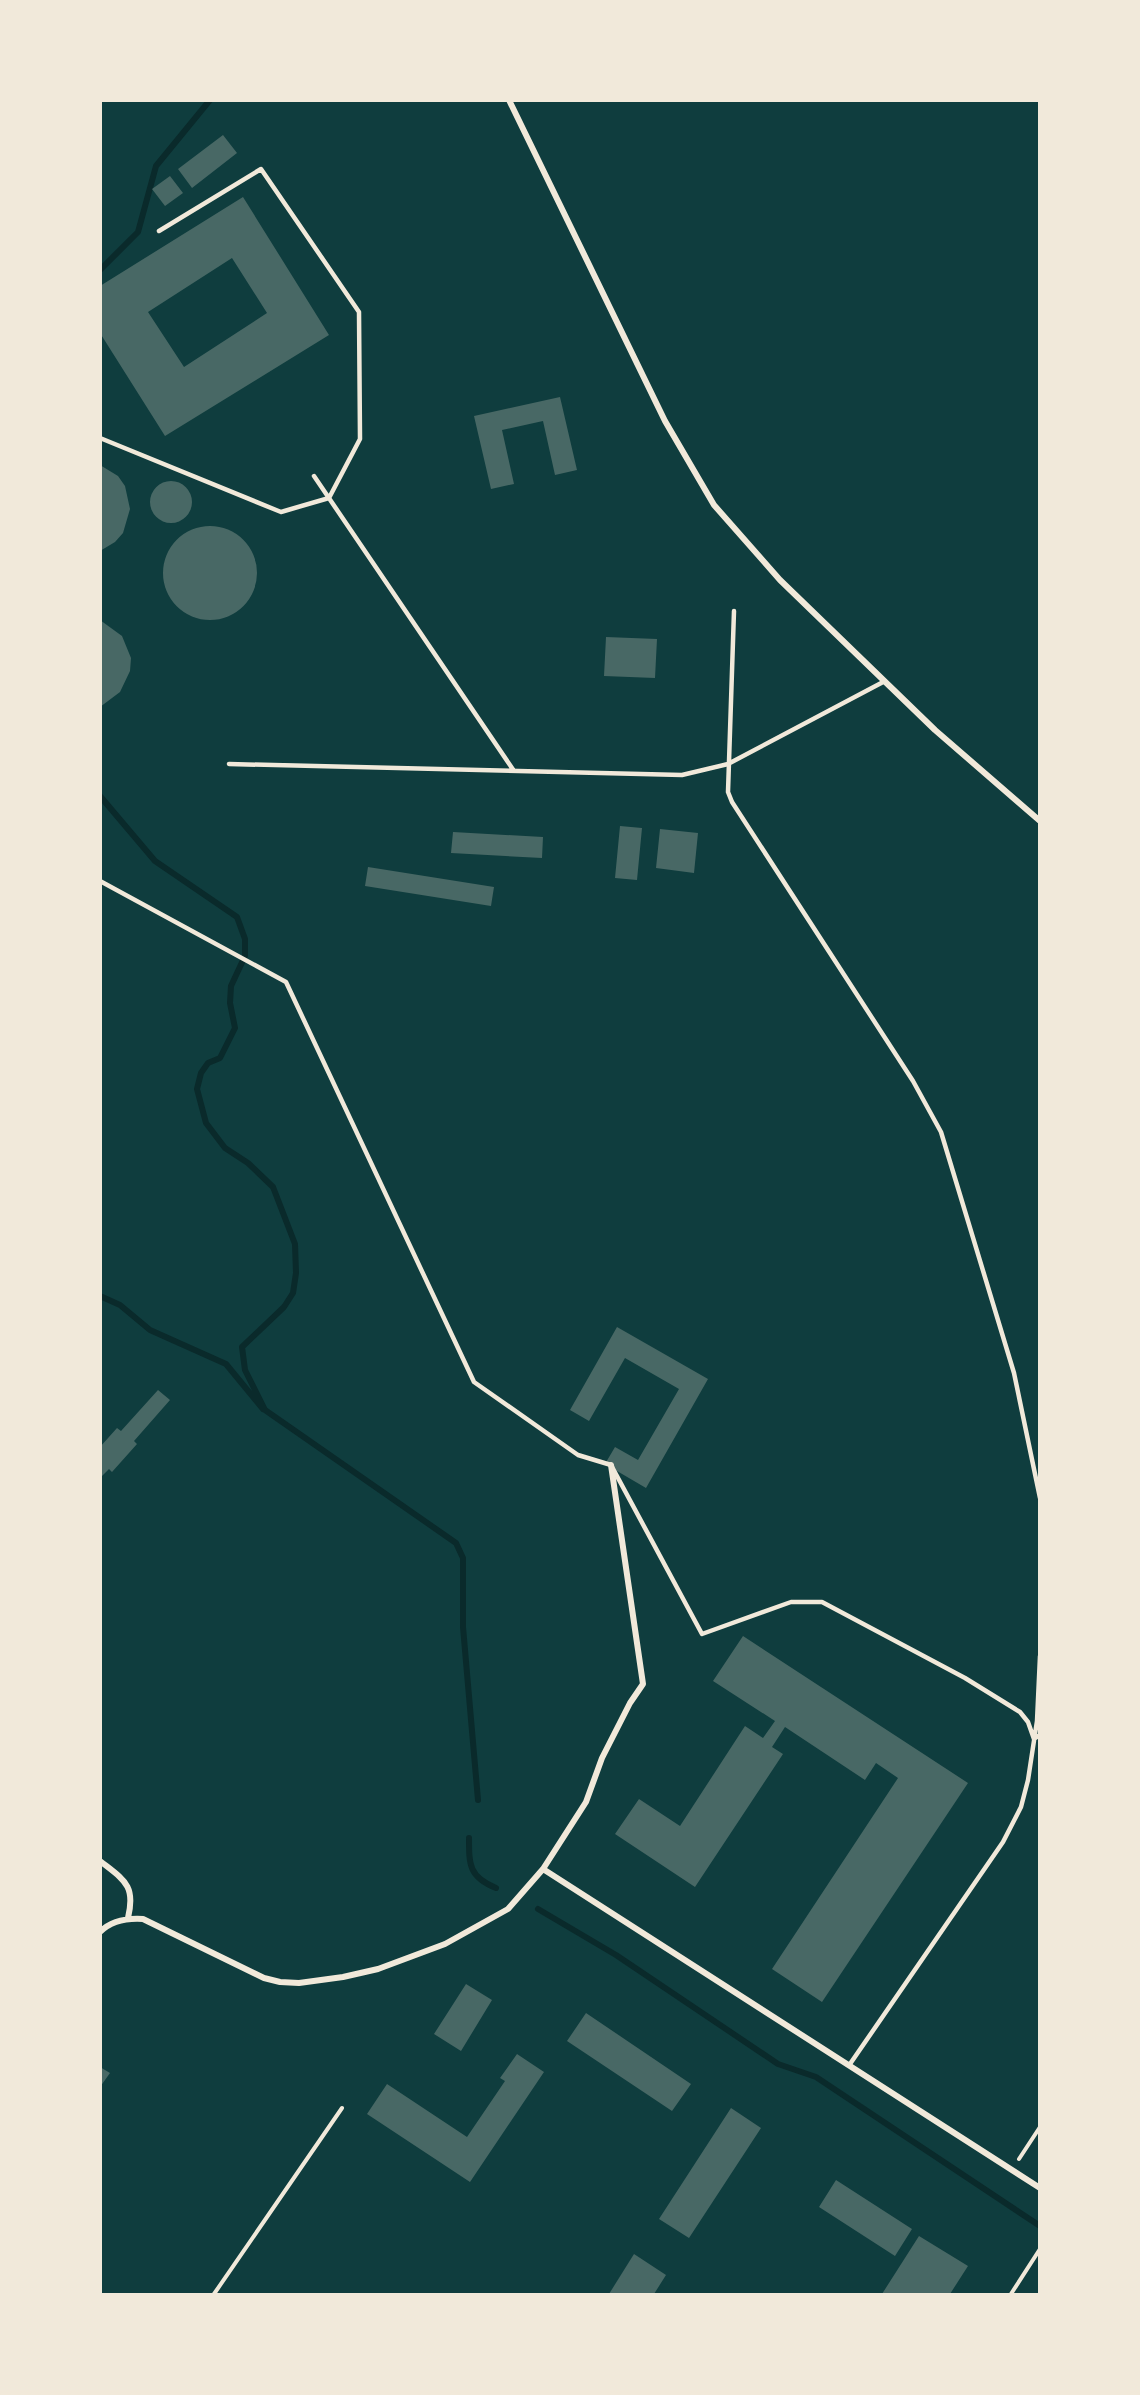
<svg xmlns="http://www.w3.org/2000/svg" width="1140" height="2395" font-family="Helvetica,sans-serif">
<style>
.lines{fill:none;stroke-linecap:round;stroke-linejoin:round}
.stream{stroke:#0a2a2b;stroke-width:6}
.building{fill:#486865;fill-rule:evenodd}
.path{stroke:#f1e9da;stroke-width:4}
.service{stroke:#f1e9da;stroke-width:4.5}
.minor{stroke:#f1e9da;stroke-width:6}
</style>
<rect width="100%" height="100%" fill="#0f3d3e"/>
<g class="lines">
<path class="stream" d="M100,270L138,232L156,166L210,100
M100,796L155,861L237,917L245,939V956L231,986L230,1003L235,1028L220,1058L208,1063L201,1073L197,1089L206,1123L225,1148L248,1163L273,1187L295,1244L296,1273L293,1293L284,1307L242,1347L245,1370L265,1410L456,1543L463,1558V1627L478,1800
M100,1296L120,1305L150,1330L226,1364L263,1409
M469,1838C469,1865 469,1877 496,1888
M538,1909L616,1955L778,2064L816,2077L1040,2226"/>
</g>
<path class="building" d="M223,135L237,153L192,188L178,169Z
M170,176L183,193L165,206L152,189Z
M243,197L329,335L165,436L100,333V286ZM232,258L267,313L184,367L148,312Z
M560,397L577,470L555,475L543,421L502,430L514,484L491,489L474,416Z
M100,465L118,476L125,486L130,509L123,533L115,542L100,551Z
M150 502a21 21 0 1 1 42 0a21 21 0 1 1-42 0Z
M163 573a47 47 0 1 1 94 0a47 47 0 1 1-94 0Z
M100,620L122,636L131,658L130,671L120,692L100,707Z
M606,637L657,639L655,678L604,676Z
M620,826L642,828L637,880L615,878Z
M660,829L698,833L694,873L656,868Z
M453,832L543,837L542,858L451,853Z
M368,867L494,887L491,906L365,886Z
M617,1327L708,1379L646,1488L605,1464L615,1447L638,1460L679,1389L625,1358L589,1421L570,1410Z
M158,1390L170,1400L134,1441L137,1444L112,1472L109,1469L100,1478V1447L117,1428L121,1431Z
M743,1636L968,1783L822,2002L772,1969L898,1778L876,1763L865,1780L785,1727L772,1747L783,1754L695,1887L615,1834L639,1799L680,1826L745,1726L763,1738L775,1721L713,1681Z
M466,1984L492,2000L461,2051L434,2034Z
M586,2013L691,2084L672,2111L567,2041Z
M517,2054L544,2072L470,2182L367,2114L387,2084L467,2137L505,2081L500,2078Z
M100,2067L110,2073L100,2087Z
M731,2108L761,2128L689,2238L659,2219Z
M836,2180L912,2229L895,2256L819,2207Z
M919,2236L968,2266L950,2294H882Z
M634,2254L666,2275L654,2294H609Z"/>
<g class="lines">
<path class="path" d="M1019,2159L1040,2127
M214,2294L342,2108
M1011,2294L1040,2249"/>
<path class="service" d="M100,438L281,512L329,498L360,439L359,312L261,169L159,231
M314,476L514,771
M734,611L728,792L732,802L913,1081L941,1132L1014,1373L1040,1498
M229,764L682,775L728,764L885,681
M100,881L286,982L474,1382L578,1455L611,1465L702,1634L791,1602H822L965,1678L1020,1712L1028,1722L1034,1739L1040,1735
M850,2064L1003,1842L1021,1807L1028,1780L1037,1721L1040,1656"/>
<path class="minor" d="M509,100L665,421L714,505L780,580L935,730L1040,821
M100,1861C124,1880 136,1885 128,1918
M543,1869L1040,2188
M100,1932C112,1920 127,1918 143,1919L264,1978L280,1982L299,1983L343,1977L378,1969L445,1944L508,1909L543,1869L586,1802L602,1758L630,1703L643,1684L611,1465"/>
</g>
<rect width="1140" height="2395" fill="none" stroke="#f1e9da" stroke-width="204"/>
</svg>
